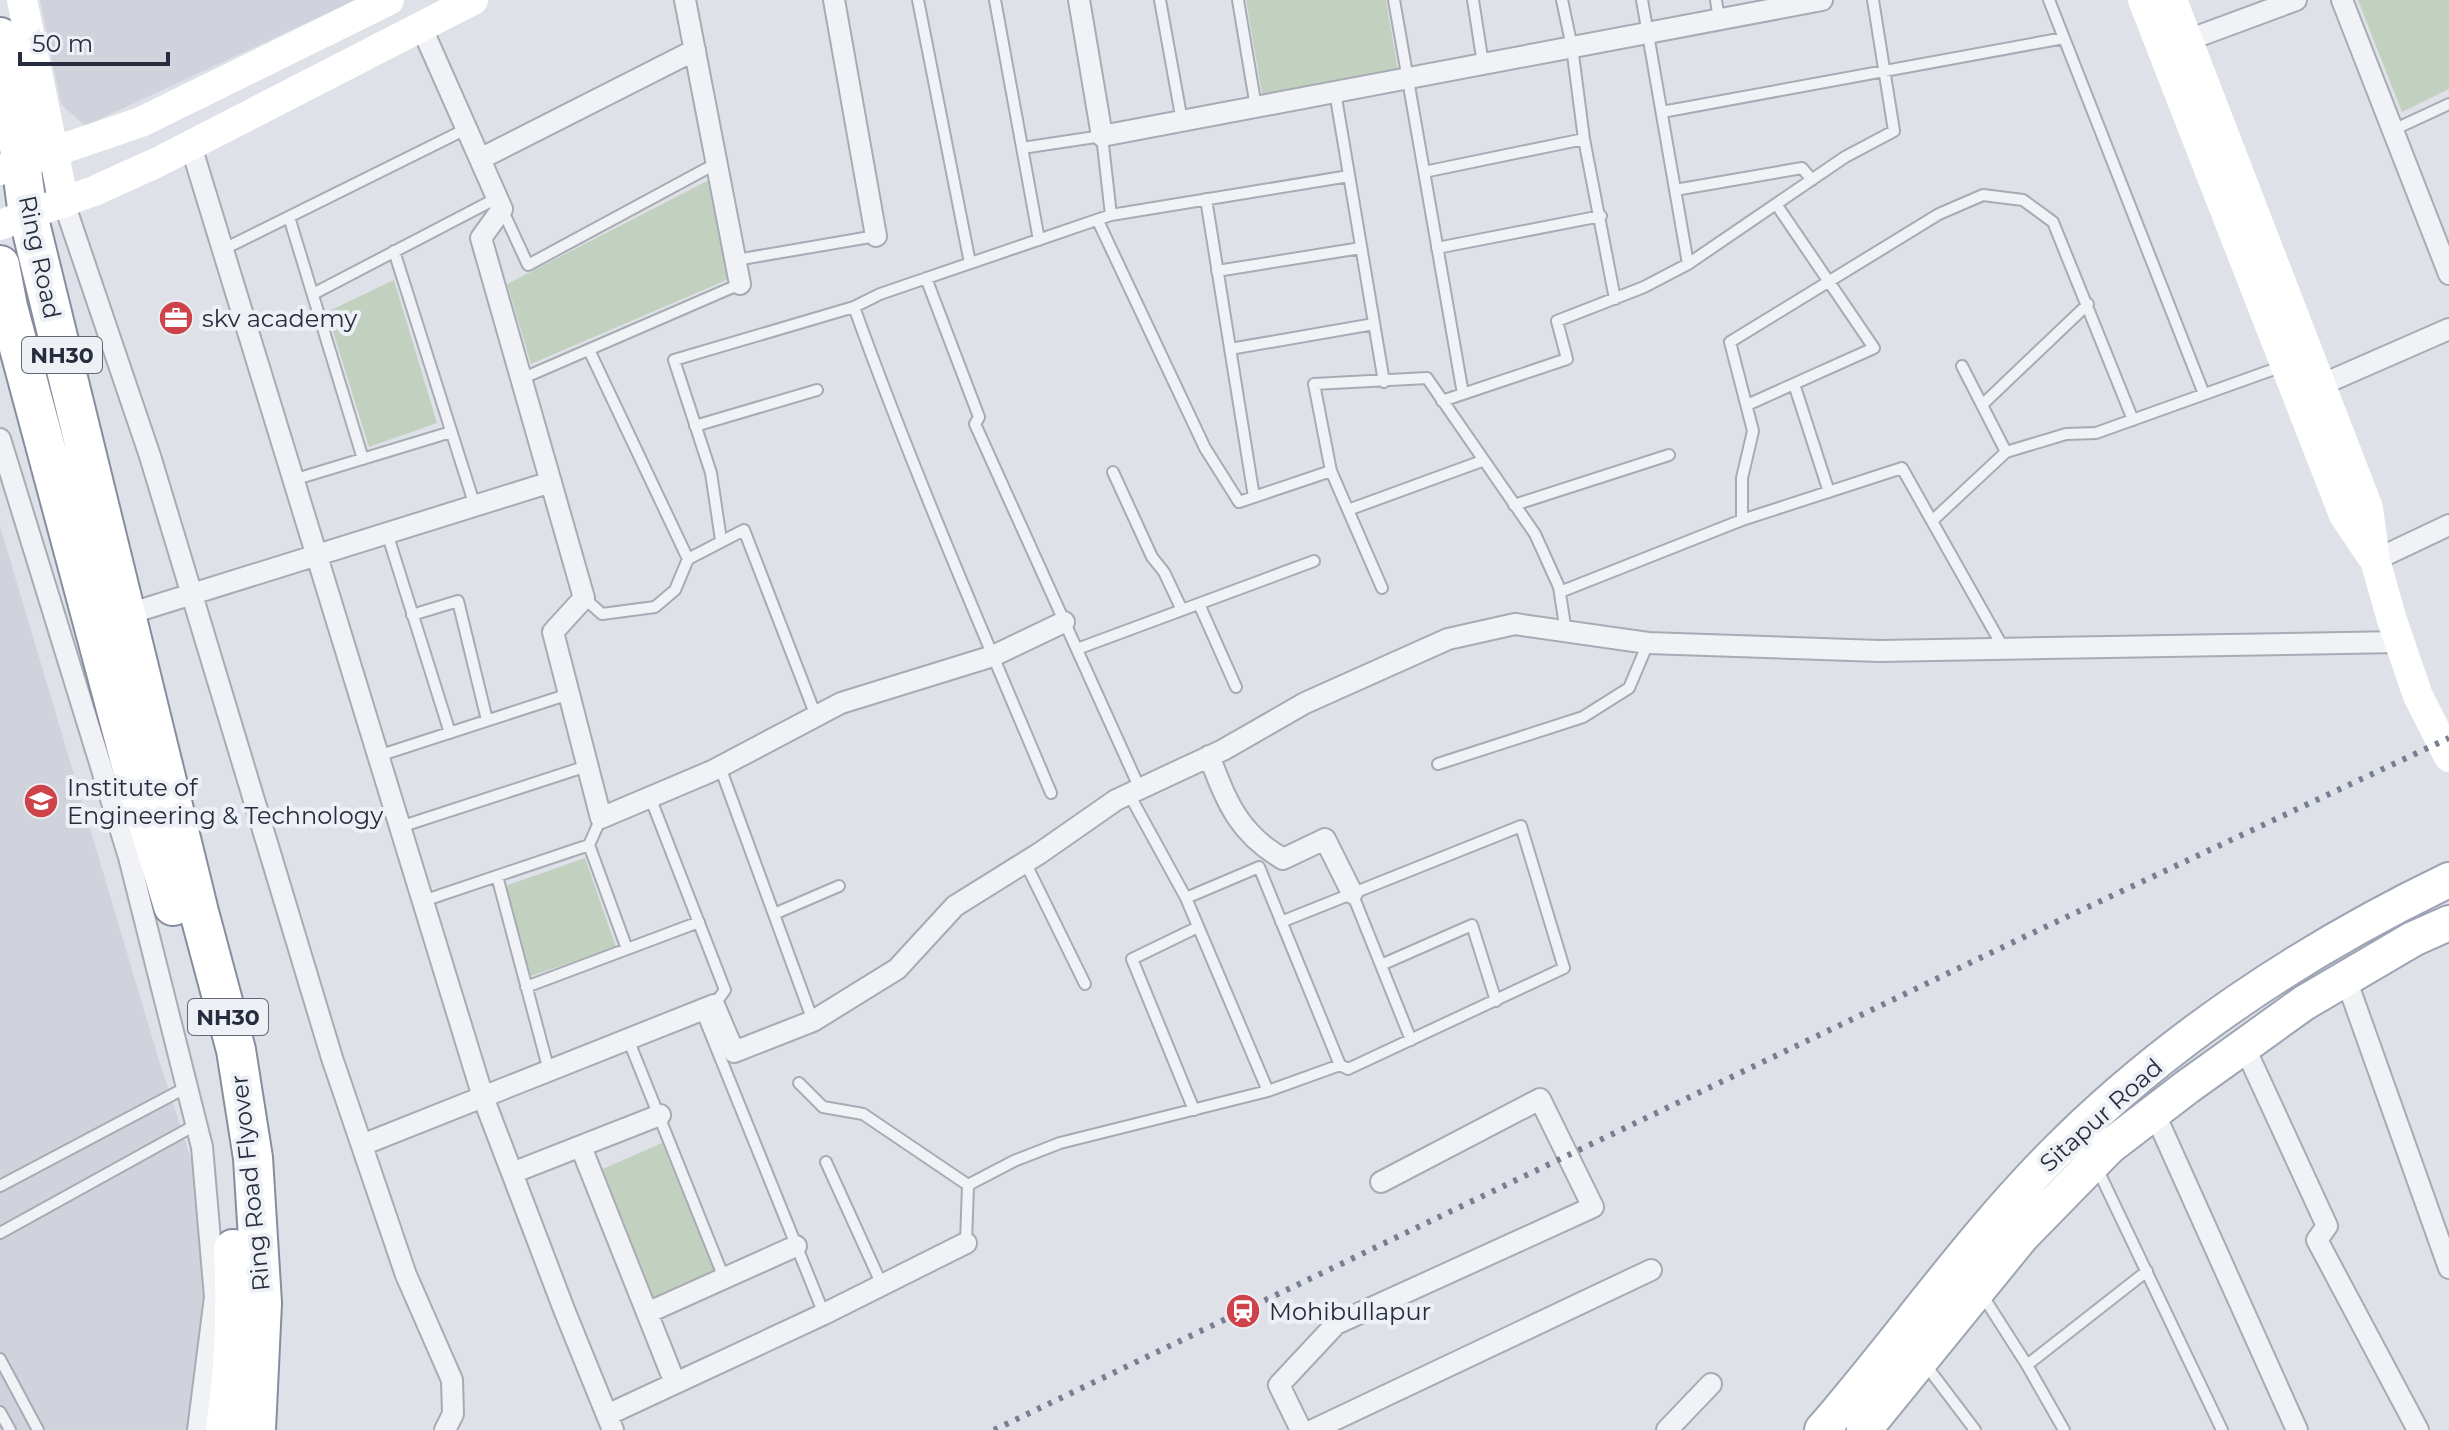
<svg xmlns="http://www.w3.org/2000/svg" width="2449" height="1430" font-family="Montserrat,sans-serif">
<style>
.built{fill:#d0d3dc}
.green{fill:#c2d1bf}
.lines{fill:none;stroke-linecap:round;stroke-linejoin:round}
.lane-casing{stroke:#a7abb4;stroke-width:14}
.street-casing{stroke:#a7abb4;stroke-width:24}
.primary-casing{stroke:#9da4b3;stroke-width:38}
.highway-casing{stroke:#858d9e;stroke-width:42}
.lane{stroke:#f0f2f6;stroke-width:10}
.street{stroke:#f0f2f6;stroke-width:20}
.secondary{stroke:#fff;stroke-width:30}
.primary{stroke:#fff;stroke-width:34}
.highway{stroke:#fff;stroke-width:38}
.rail{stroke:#777e91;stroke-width:6;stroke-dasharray:4 8;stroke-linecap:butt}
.labels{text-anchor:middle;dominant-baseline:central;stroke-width:8;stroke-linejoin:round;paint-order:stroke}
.shield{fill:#edf0f5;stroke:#626875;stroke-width:2}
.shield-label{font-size:22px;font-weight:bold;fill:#272d3e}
.street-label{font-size:24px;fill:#272d3e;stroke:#edf0f5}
.poi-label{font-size:24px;fill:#272d3e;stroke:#edf0f5;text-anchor:start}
</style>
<rect width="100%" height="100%" fill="#dee1e7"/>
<path class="built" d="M40,0H356L85,126L61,104Z
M0,526L158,1057L193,1165L203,1296L188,1430H0Z"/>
<path class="green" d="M1246,0H1386L1398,71L1262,94Z
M2358,0H2449V89L2402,112Z
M709,180L729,279L531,364L507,284Z
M394,280L437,423L369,447L327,312Z
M585,858L616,947L531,976L505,886Z
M662,1143L715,1272L651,1300L598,1171Z"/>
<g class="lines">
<g class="lane-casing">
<path id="lane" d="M918,0L970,263
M995,0L1039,240
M1160,0L1182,121
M1238,0L1256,107
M1394,0L1463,394
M1473,0L1483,64
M1562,0L1572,47L1584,139L1615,299
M1642,0L1688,264
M1716,0L1719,19
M2049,0L2204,394
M1335,92L1384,382
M1662,112L2064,38
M2393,130L2449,104
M1022,148L1102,136L1111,215
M1424,172L1584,139
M1675,190L1802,168L1812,180
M1206,199L1254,497
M502,209L528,265L717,163
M289,217L363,459
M1098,221L1205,448L1239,502L1331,471
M1437,248L1601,216
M222,250L466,129
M394,251L475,506
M736,260L876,236
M1217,271L1361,248
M926,278L979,417L975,424L1140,789
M313,294L497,198
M854,307C913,471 983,632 1051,793
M1230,349L1374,324
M1962,366L2006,452
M521,379L740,284
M1794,384L1829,492
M1442,401L1567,359L1557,321L1644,287L1688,264L1845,157L1894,131L1873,0
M1747,405L1874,348L1776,204
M1982,405L2088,304
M695,426L817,390
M1113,472L1152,557L1164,572L1182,610
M293,480L451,432
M1514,505L1669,455
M1348,510L1482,461
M1742,520V478L1753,431L1730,342L1939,214L1983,195L2023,200L2053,222L2133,420
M1932,521L2006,452L2066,434L2096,433L2283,366
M387,533L450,733
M721,540L711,473L674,360L854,307L880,294L1111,215L1349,176
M688,559L744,530L816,716
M1382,588L1331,471L1314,384L1427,378L1535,534L1559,587L1566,632
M1560,592L1742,520L1902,468L2004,649
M584,598L602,614L655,607L675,590L688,559L589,350
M1199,604L1236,687
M412,615L458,601L487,720
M1077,649L1314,561
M378,756L569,694
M1438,764L1583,717L1629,688L1648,643
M720,767L813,1021
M1129,794L1186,898L1268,1091
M650,797L725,990L714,1005
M601,818L589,845L627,949
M400,827L587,766
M1025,862L1085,984
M497,876L549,1071
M1352,893L1411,1040
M1186,898L1259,867L1340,1065
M423,901L589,845
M774,914L839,886
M1381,965L1472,925L1496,1001
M526,987L699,922
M701,1010L824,1314
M628,1039L724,1278
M799,1083L823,1107L863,1114L968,1185L966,1243
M1194,1110L1132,959L1198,927
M826,1162L882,1285
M2097,1168L2222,1430
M968,1185L1014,1161L1060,1143L1268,1091L1340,1065L1348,1069L1564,968L1521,826L1281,922
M0,1186L187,1087
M0,1233L197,1124
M1981,1293L2027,1365L2147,1271
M0,1359L38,1430
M1925,1364L1975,1430
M2027,1365L2064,1430
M0,1412L10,1430"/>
</g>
<g class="street-casing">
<path id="street" d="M685,0L740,284
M834,0L876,236
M1079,0L1102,136L1822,0
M2342,0L2449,274
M421,26L502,209L481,238L584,598L553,632L601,818L712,771L841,703L993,656L1064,622
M2188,40L2296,0
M191,146L483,1097L565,1312L613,1430
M480,159L695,50
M64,203L150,456L332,1058L406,1275L452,1380L453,1414L445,1430
M2321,385L2449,329
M0,439L129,857L202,1147L215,1297L198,1430
M2375,560L2449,525
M125,615L551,482
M1209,756C1227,802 1238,833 1283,859L1325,839L1352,893
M2346,979L2449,1268
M2244,1046L2327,1226L2317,1240L2418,1430
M2154,1112L2297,1430
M362,1145L714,1005L734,1052L813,1021L897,969L955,906L1040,853L1116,800L1223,750L1305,703L1448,639L1515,624L1648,643L1879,651L2400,642
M581,1147L675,1383
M512,1173L660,1115
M647,1313L796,1246
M607,1415L824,1314L966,1243
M1301,1430L1279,1385L1336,1324L1593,1207L1540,1099L1381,1182
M1313,1430L1651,1270
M1667,1430L1711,1384"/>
</g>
<g class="primary-casing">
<path id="primary" d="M1822,1430C1900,1340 1968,1241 2052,1156C2164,1042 2305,949 2449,880
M1864,1430L2022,1236L2109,1147L2187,1087L2304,1003L2413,939L2449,923"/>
</g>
<g class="highway-casing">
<path id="highway" d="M0,37L9,74L28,215L199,912L236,1050L253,1158L262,1303L256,1430
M0,265L8,307L135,780L173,906
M225,1430C234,1370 236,1310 233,1249"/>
</g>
<use href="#lane" class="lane"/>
<use href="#street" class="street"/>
<path class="secondary" d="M22,0L64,203
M2143,0L2344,515L2371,555
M2172,0L2368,508L2375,560L2392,620L2418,696L2449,757
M0,170L141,122L389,0
M0,225L94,191L158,162L473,0"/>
<use href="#primary" class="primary"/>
<use href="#highway" class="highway"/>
<path class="rail" d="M994,1430L2026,936L2449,738"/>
</g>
<defs>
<g id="office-disc" transform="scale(1.8)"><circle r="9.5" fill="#ce4249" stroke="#edf0f5"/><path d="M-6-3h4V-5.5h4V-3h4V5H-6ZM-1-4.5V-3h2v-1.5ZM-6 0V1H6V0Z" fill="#fff"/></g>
<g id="university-disc" transform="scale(1.8)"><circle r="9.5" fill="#ce4249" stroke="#edf0f5"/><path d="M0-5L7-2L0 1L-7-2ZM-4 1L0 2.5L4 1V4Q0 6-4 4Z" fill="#fff"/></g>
<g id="station-disc" transform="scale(1.8)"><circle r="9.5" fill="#ce4249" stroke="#edf0f5"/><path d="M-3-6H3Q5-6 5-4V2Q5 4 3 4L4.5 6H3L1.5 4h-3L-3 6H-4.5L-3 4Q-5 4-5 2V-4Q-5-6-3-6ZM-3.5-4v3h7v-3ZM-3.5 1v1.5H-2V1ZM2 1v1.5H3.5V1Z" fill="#fff"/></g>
</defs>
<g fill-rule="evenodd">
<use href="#office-disc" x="176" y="318"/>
<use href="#university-disc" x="41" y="801"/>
<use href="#station-disc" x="1243" y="1311"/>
</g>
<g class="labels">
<g class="shield">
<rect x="22" y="337" width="80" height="36" rx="6"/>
<rect x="188" y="999" width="80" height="36" rx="6"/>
</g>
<g class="shield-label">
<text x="62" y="355">NH30</text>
<text x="228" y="1017">NH30</text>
</g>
<g class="street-label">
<text transform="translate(40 257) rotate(78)">Ring Road</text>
<text transform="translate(2101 1115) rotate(-42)">Sitapur Road</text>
<text transform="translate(250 1183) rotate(-96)">Ring Road Flyover</text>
</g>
<g class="poi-label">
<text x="202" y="318">skv academy</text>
<text x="67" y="787">Institute of<tspan x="67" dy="28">Engineering &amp; Technology</tspan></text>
<text x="1269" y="1311">Mohibullapur</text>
</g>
</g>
<path d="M20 52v12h148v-12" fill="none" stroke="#272d3e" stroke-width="4"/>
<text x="32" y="52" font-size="24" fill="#272d3e" stroke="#edf0f5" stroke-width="6" paint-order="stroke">50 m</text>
</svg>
